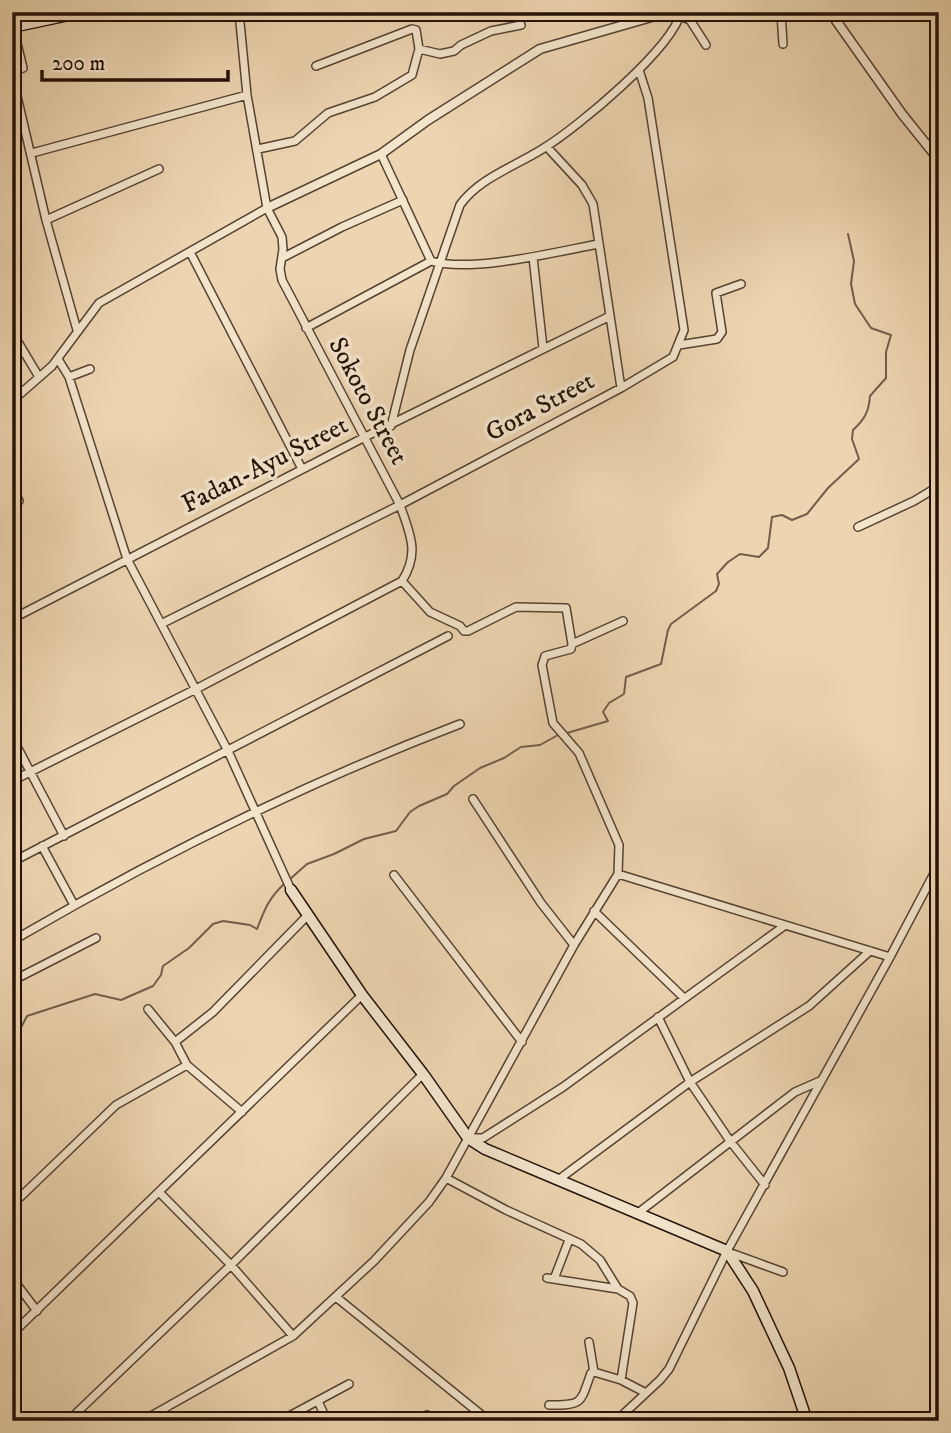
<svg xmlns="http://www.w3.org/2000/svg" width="951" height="1433" font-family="'IM FELL DW Pica',serif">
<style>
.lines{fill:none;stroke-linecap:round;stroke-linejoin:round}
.stream{stroke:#735e4b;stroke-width:2}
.minor-casing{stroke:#564232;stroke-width:10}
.tertiary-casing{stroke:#564232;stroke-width:11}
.secondary-casing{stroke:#231108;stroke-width:13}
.minor{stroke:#f3e4cc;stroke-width:7}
.tertiary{stroke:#f3e4cc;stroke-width:8}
.secondary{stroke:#f3e4cc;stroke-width:10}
.labels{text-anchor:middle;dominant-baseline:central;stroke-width:7;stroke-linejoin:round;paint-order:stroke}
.street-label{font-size:26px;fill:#231108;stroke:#f3e4cc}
</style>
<rect width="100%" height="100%" fill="#edd5b1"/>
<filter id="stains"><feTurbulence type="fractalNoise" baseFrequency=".00286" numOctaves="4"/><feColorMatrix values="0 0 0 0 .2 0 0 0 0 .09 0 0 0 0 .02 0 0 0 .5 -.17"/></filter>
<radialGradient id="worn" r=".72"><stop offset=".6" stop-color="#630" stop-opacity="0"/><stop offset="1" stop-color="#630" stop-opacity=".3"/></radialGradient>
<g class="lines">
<path class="stream" d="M567,733L608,721L603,712L609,703L624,694L626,677L661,664L668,630L671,624L716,591L719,584L717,574L728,562L740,554L759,557L768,548L772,517L782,515L792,520L807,514L828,488L859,459L852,439L853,430C864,420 869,412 870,396L886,378V352L891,335L871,328L855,304L851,284L854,261L848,234
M289,880L307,864L334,854L364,839L396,831L410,812L419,806L447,794L454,786L480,768L504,758L521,747L540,745L558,735
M12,1045L27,1016L95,994L121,1000L153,986L161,975L163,966L189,948L213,924L223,921L250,925L257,929C265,908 269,898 285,883"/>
<g class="minor-casing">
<path id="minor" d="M781,12L783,44
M442,14L446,12
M680,16L690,20L706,45
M419,49L440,54L454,51L461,45L491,31L521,25
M12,71L23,68L13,27
M12,75L46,220L77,330
M547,147L582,185L593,204L621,388
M258,149L295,141L328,113L375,97L412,75L419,49L416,30L412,29L316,66
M32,153L247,95
M381,154L431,261
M46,220L159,169
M190,252L302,469
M533,257L543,348
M282,258L342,227L403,200
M306,328L431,261C471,273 556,252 598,244
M12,332L39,377
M679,345L717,339L722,332L716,293L741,284
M58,359L69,377L127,559L228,751L291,890
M69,377L90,369
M12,401L52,366L99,303L267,208
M391,426L410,350L460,205C479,178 516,166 544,148C578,127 672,49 681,12
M936,475L939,482
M12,485L19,501
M858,527L914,501L939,486
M402,581L430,612L460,626L464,631H468L516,607L566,608L572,644
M936,612H939
M12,619L363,438L610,316
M163,623L400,505L621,388L673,357L684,330L648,98L639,70
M12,737L64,836
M12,781L196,689L402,581C420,553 410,534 400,505L282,280L280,269L283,249L282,237L267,208L247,95L239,12
M473,799L541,903L574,945
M42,846L74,905
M12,862L448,636
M618,874L890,957
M394,875L522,1042
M594,911L684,998
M12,938L19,937C160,855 308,782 460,724
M12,981L96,938
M148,1009L175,1042L187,1065L242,1112
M658,1017L690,1082L730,1141L765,1185
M175,1042L213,1012L307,916
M470,1138H483L563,1087L784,926
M446,1178L506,1210L581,1244L600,1260L618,1289
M558,1180L690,1082L809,1006L870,951
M160,1193L231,1265L293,1336
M12,1205L116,1105L187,1065
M638,1213L795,1092L820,1081
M728,1252L783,1272
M12,1278L37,1311
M547,1278L618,1289L630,1296L633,1303L621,1380
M554,1279L569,1240
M336,1297L489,1421
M12,1334L362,995
M589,1342L594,1372L621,1380L646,1393
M318,1401L327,1421
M549,1405C583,1405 580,1404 591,1373L594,1372
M68,1421L231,1265L423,1074
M142,1421L293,1336L374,1261L429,1202L446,1178L574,945L618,874L619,845L579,753L553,723L542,665L545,656L571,649L572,644L623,621
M280,1421L349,1384
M418,1421L427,1415
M616,1421L660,1380L669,1369L727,1251L890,957L939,864"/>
</g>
<g class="tertiary-casing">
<path id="tertiary" d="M830,12L902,114L939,160
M267,208L381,154L428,120L540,49L669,12"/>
</g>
<g class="secondary-casing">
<path id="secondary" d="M12,27L83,12
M291,890L362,995L423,1074L468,1138L485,1149L727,1251L753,1291L789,1368L807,1421"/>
</g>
<use href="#minor" class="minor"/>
<use href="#tertiary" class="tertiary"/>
<use href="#secondary" class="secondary"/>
</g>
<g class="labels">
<g class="street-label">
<text transform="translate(368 401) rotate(62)">Sokoto Street</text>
<text transform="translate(540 407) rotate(-28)">Gora Street</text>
<text transform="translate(265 465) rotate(-27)">Fadan-Ayu Street</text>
</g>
</g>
<rect width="951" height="1433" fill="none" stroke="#edd5b1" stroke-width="42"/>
<rect x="14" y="14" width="923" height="1405" fill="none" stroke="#231108" stroke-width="3.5"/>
<rect x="21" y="21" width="909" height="1391" fill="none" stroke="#231108" stroke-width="2"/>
<path d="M42 70v10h186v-10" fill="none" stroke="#231108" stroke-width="3.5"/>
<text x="52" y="70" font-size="21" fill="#231108" stroke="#f3e4cc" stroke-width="5" paint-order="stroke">200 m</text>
<rect width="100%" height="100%" filter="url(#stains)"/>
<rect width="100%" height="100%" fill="url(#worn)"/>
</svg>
